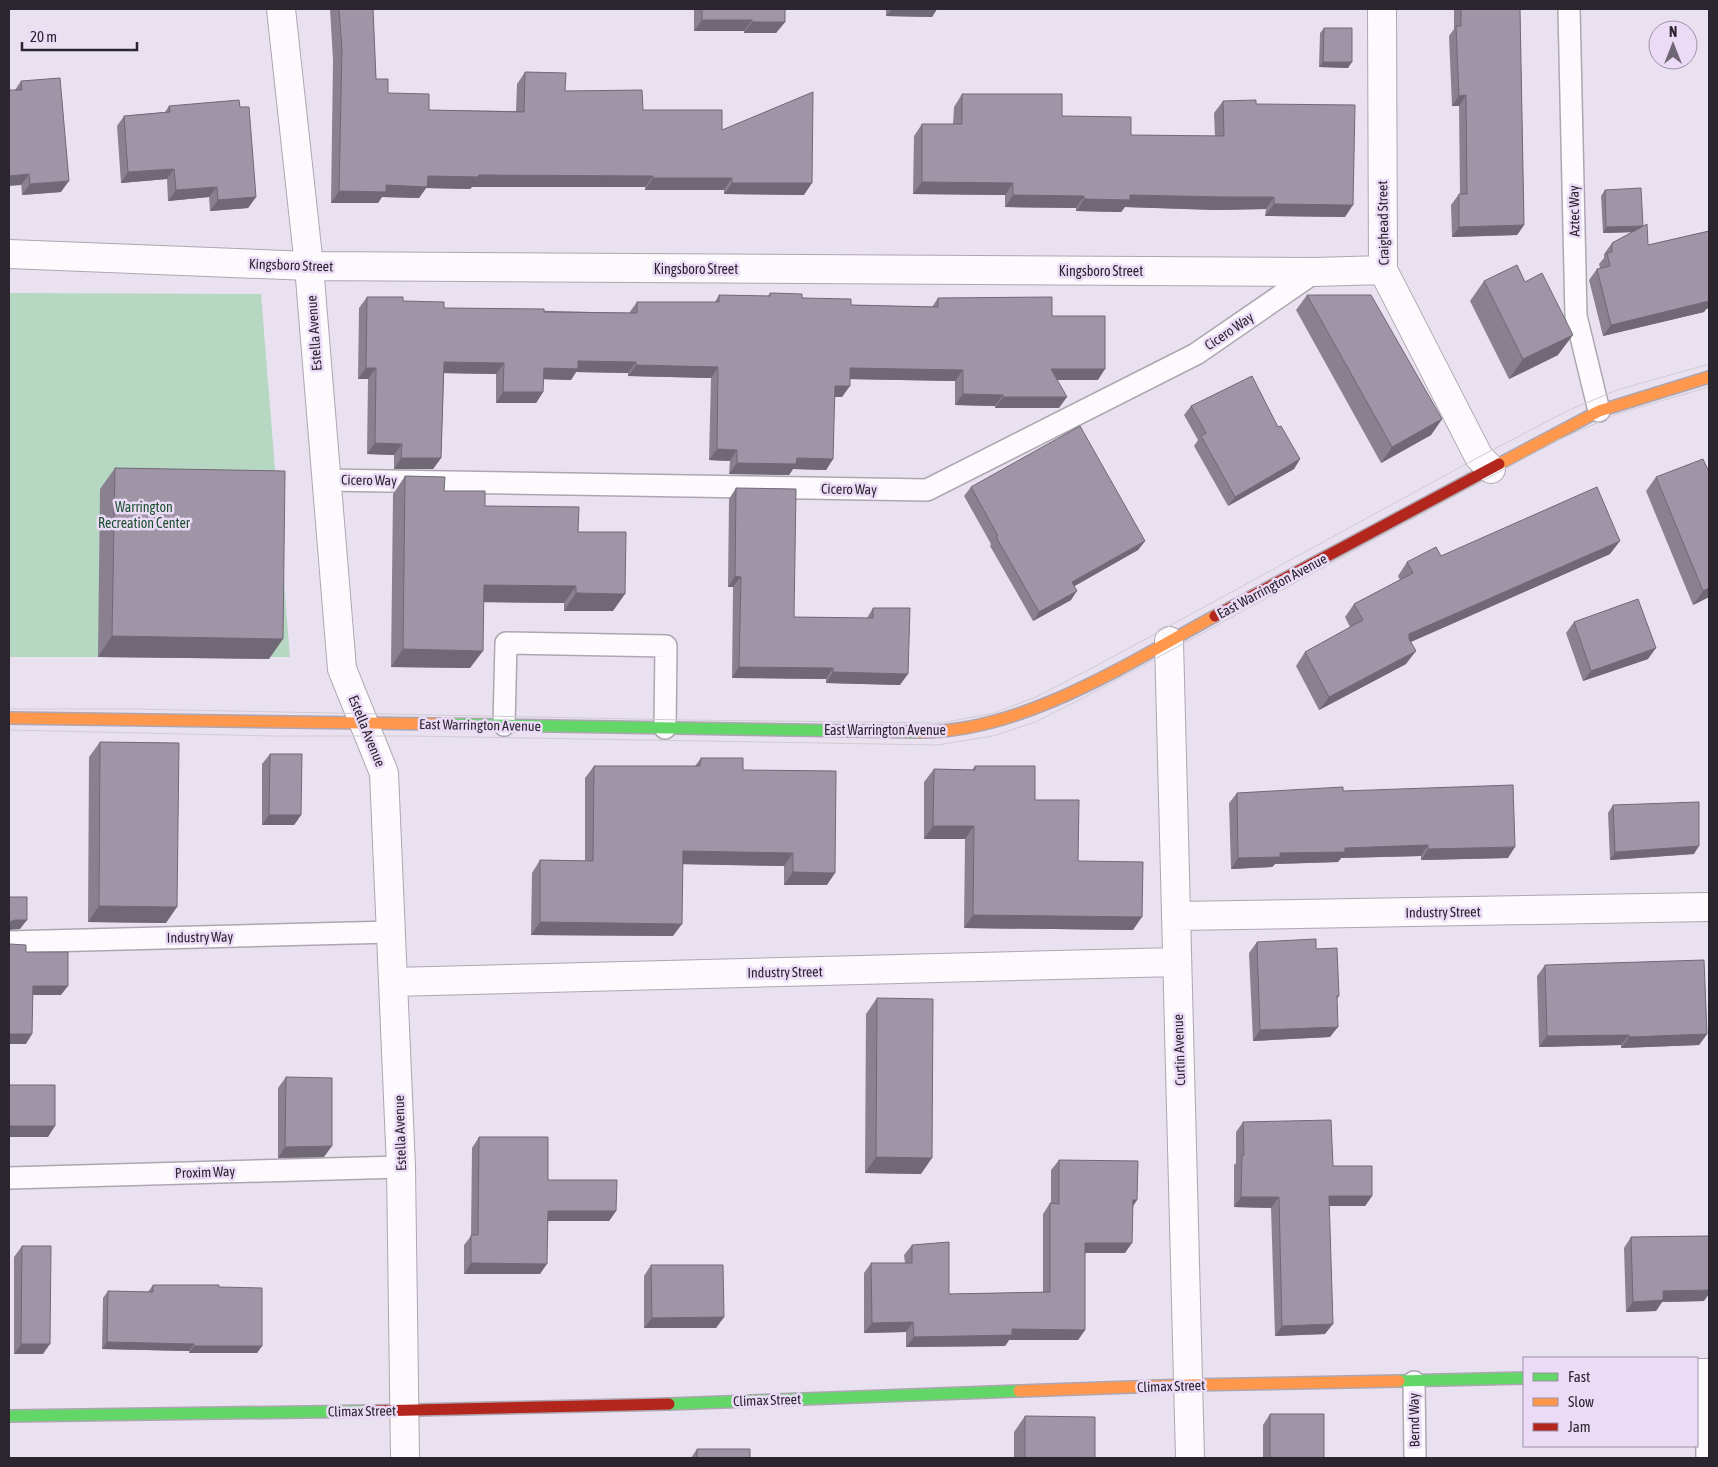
<svg xmlns="http://www.w3.org/2000/svg" width="1718" height="1467" font-family="'Asap Condensed',sans-serif">
<style>
.green{fill:#b6d7c2}
.lines{fill:none;stroke-linecap:round;stroke-linejoin:round}
.lane-casing{stroke:#ada6b1;stroke-width:24}
.street-casing{stroke:#ada6b1;stroke-width:30}
.fast-casing{stroke:#ada6b1;stroke-width:14}
.slow-casing{stroke:#ada6b1;stroke-width:14}
.jam-casing{stroke:#ada6b1;stroke-width:14}
.lane{stroke:#fcfafd;stroke-width:21}
.street{stroke:#fcfafd;stroke-width:28}
.fast{stroke:#63d668;stroke-width:11}
.slow{stroke:#ff974d;stroke-width:11}
.jam{stroke:#b3261e;stroke-width:11}
.tram{stroke:#cfccd1;stroke-width:1}
.wall{fill:#8a8090}
.shaded-wall{fill:#706875}
.building{fill:#a095a7;stroke:#706875}
.labels{text-anchor:middle;dominant-baseline:central;stroke-width:5;stroke-linejoin:round;paint-order:stroke}
.street-label{font-size:14px;fill:#2b252f;stroke:#ebdbf6}
.park-label{font-size:14px;fill:#1d502e;stroke:#ebdbf6}
</style>
<rect width="100%" height="100%" fill="#eae1f0"/>
<path class="green" d="M9,293L261,294L290,657H9Z"/>
<g class="lines">
<g class="lane-casing">
<path id="lane" d="M1569,9L1576,316L1599,411
M326,480L927,490L1196,354L1315,272
M504,725L506,643L666,646L665,728
M9,942L391,932
M9,1178L401,1167
M1706,1373L1707,1458
M1414,1382L1415,1458"/>
</g>
<g class="street-casing">
<path id="street" d="M281,9L309,266L342,669L384,773L401,1167L405,1458
M1382,9L1383,270L1479,457L1491,469
M9,254L309,266L1315,272L1383,270
M1169,641L1190,1458
M1176,916L1709,907
M393,982L1177,962
M1697,1373H1709"/>
</g>
<g class="fast-casing">
<path id="fast" d="M436,724L918,732
M1399,1381L1524,1378
M669,1404L1019,1391
M9,1416L373,1411"/>
</g>
<g class="slow-casing">
<path id="slow" d="M1499,464L1599,411L1709,377
M9,718L436,724
M918,732C1021,733 1127,664 1215,616
M1019,1391L1188,1385L1399,1381"/>
</g>
<g class="jam-casing">
<path id="jam" d="M1215,616L1499,464
M373,1411L669,1404"/>
</g>
<use href="#lane" class="lane"/>
<use href="#street" class="street"/>
<use href="#fast" class="fast"/>
<use href="#slow" class="slow"/>
<use href="#jam" class="jam"/>
<path class="tram" d="M9,709H133L685,720L942,723L994,713L1036,697L1107,660L1479,457L1567,411L1617,390L1709,364
M9,730L273,736H409L937,745L993,736L1035,722L1083,698L1558,440L1617,414L1709,387"/>
</g>
<path class="wall" d="M330,9H373L376,79L388,93L429,110L516,111L517,84L525,72L565,91L643,110L722,130L804,195L724,194V190H645V187H472L470,189L426,188L419,198L382,197L378,203H331L333,60Z
M694,9H785V22L776,33H744V31H694Z
M807,9H937L932,17L886,16V10Z
M1454,9H1520L1524,225L1517,235L1452,237L1451,205L1459,194H1460L1459,106H1452L1449,36L1454,29Z
M1324,28L1348,68L1319,67L1320,33Z
M21,81L61,192L22,195L15,90Z
M962,94L1062,116L1131,135L1215,136L1214,113L1223,101L1256,104L1345,217L1265,216L1266,209L1216,210L1125,207L1121,212L1076,211V208L1005,207V195L913,194L914,136L922,124H953L954,107Z
M169,106L240,107L256,197L248,208L210,211L209,197L168,201L167,179L121,183L117,126L124,116L165,112Z
M1605,190L1643,226L1648,245L1709,231V308L1706,309L1704,312L1603,336L1589,280L1597,269L1600,268L1599,264L1604,258V254L1612,243L1633,232L1603,233L1601,196Z
M1484,281L1558,355L1509,379L1470,301Z
M770,293L851,305L932,307L938,298L1052,316L1098,380H1057L1059,408H995V406L955,405V381L850,379L842,397H834L833,459L826,470L793,469L789,475L729,474L730,461L709,460L711,378L628,376V373L576,372L571,380L543,379V392L536,403H496V374L444,373L441,458L433,469H394V455L367,454L368,379H358L359,308L367,297L403,301L444,308L629,313L637,302H715L719,295L768,296Z
M1307,295L1442,419L1431,435L1381,463L1296,310Z
M1191,406L1278,427L1300,459L1294,469L1228,506L1194,446L1198,440L1184,415Z
M115,468L269,659L98,657L100,489Z
M405,476L485,506L578,532L613,611H564V603L483,602L470,668L391,667L393,494Z
M1656,477L1709,597L1693,605L1646,491Z
M971,487L1145,541L1138,550L1074,586L1071,600L1033,621L990,546L991,544L964,496Z
M736,488L794,617L867,618L873,608L900,685L826,683V679L732,678L733,587H728L729,499Z
M1610,554L1411,642L1406,664L1319,710L1296,666L1305,652L1350,627L1345,617L1354,604L1400,580L1398,576L1407,562L1441,556Z
M1574,622L1648,659L1583,681L1566,633Z
M100,742L166,923L88,922L89,757Z
M270,754L301,815L294,825H262V764Z
M701,758L743,770L827,885H784V866L683,864L673,936L531,935L532,873L540,860L585,861V778L594,766H695Z
M975,766L1035,800L1078,861L1133,930L964,928L965,839H924V782L934,769L972,770Z
M1343,791L1508,858L1421,860V856L1341,858L1338,862L1275,864L1272,867L1231,869L1229,803L1237,793Z
M1613,805L1694,854L1610,860L1608,813Z
M1257,942L1316,949L1339,996L1337,999L1330,1037L1253,1041L1249,953Z
M1545,965L1707,1034L1699,1045L1621,1048V1045L1539,1047L1537,976Z
M877,998L921,1174L865,1173L866,1014Z
M286,1077L324,1157L278,1158V1088Z
M1243,1122L1333,1166L1372,1196L1365,1206H1329L1325,1334L1275,1336L1271,1208L1234,1207V1165L1236,1163V1132Z
M479,1137L548,1180L616,1211L609,1221H548L540,1274H464V1245L471,1236L472,1148Z
M1059,1160L1137,1200L1132,1207L1125,1253H1085V1330L1078,1340H1009L1005,1346L906,1347V1332L864,1333V1273L871,1263H905L904,1255L912,1245L949,1294L1043,1292V1214L1050,1203H1051V1170Z
M1631,1237L1704,1301L1662,1302L1656,1311L1626,1312L1624,1248Z
M22,1246L43,1354H14V1257Z
M651,1265L724,1317L716,1328H644V1276Z
M153,1285L219,1287L262,1346L257,1353H189V1351L102,1349L103,1298L108,1291L148,1292Z
M1270,1414L1324,1458H1263V1425Z
M1025,1416L1095,1458H1014V1432Z
M697,1449L750,1458H691Z"/>
<path class="shaded-wall" d="M807,9H888L886,10Z
M892,9H937L932,17L886,16Z
M702,20H752L744,31H694Z
M752,22H785L776,33H744Z
M1323,62H1352L1348,68L1319,67Z
M1466,95L1459,106H1452L1459,96Z
M174,169L167,179L121,183L128,172Z
M29,174L21,185L9,186V176Z
M479,175L653,176L645,187H472L470,189L426,188L419,198L382,197L378,203H331L339,191L386,185L428,176Z
M653,178H732L724,190H645Z
M69,181L61,192L22,195L30,184Z
M922,182L1013,183L1005,195L913,194Z
M732,183H812L804,195L724,194Z
M217,187L209,197L168,201L176,190Z
M1013,195L1084,196L1076,208L1005,207Z
M1130,195L1274,197L1266,209L1216,210L1125,207L1121,212L1076,211L1084,199Z
M256,197L248,208L210,211L218,200Z
M1274,204L1353,205L1345,217L1265,216Z
M1524,225L1517,235L1452,237L1459,227Z
M1643,226L1639,232L1603,233L1606,227Z
M1709,301V308L1706,309L1704,312L1603,336L1611,325Z
M1573,335L1558,355L1509,379L1523,359Z
M578,361L636,362L628,373L576,372L571,380L536,379L544,368Z
M444,362L504,363L496,374L436,373Z
M636,365L718,367L711,378L628,376Z
M366,368H376L368,379H358Z
M850,368L963,370L955,381L842,379Z
M1051,369H1105L1098,380H1043Z
M835,386H850L842,397H827Z
M503,392H543L536,403H496Z
M963,394L1003,395L995,406L955,405Z
M1003,397H1067L1059,408H995Z
M1442,419L1431,435L1381,463L1392,447Z
M375,443L402,444L394,455L367,454Z
M717,449L737,450L730,461L709,460Z
M401,458H441L433,469H394Z
M797,458L833,459L826,470L793,469L789,475L729,474L737,463Z
M1300,459L1294,469L1228,506L1235,497Z
M1145,541L1138,550L1066,591L1072,582Z
M1620,541L1610,554L1399,647L1409,634Z
M735,576L741,577L733,587H728Z
M484,585L576,586L564,603L471,602Z
M1709,588V597L1693,605L1703,591Z
M1077,591L1071,600L1033,621L1039,612Z
M576,593L625,594L613,611H564Z
M112,636L283,639L269,659L98,657Z
M1656,648L1648,659L1583,681L1591,671Z
M403,649L483,651L470,668L391,667Z
M1416,651L1406,664L1319,710L1329,697Z
M739,667L833,668L826,679L732,678Z
M833,672L908,674L900,685L826,683Z
M269,815H301L294,825H262Z
M933,826H974L965,839H924Z
M1428,845L1421,856L1341,858L1338,862L1275,864L1272,867L1231,869L1238,858L1280,853L1345,848Z
M1699,846L1694,854L1610,860L1615,852Z
M1515,847L1508,858L1421,860L1428,849Z
M683,851L793,853L784,866L674,864Z
M793,872L835,873L827,885H784Z
M99,906L177,907L166,923L88,922Z
M973,915L1142,917L1133,930L964,928Z
M15,920H27L20,929L9,930V922Z
M540,922L682,924L673,936L531,935Z
M33,986H68L61,995H26Z
M1338,1027L1330,1037L1253,1041L1260,1030Z
M9,1034H32L26,1044H9Z
M1707,1034L1699,1045L1621,1048L1629,1037Z
M1629,1035L1621,1045L1539,1047L1547,1036Z
M9,1126H55L48,1137H9Z
M332,1146L324,1157L278,1158L285,1147Z
M876,1157L932,1158L921,1174L865,1173Z
M1329,1196H1372L1365,1206H1322Z
M1241,1197H1279L1271,1208L1234,1207Z
M1133,1200H1137L1130,1211Z
M548,1211H616L609,1221H541Z
M1085,1243H1132L1125,1253H1078Z
M471,1263L547,1264L540,1274H464Z
M1709,1290V1294L1704,1301L1662,1302L1656,1311L1626,1312L1633,1302L1663,1291Z
M724,1317L716,1328H644L652,1318Z
M913,1322L906,1332L864,1333L872,1323Z
M1333,1324L1325,1334L1275,1336L1282,1326Z
M1012,1329L1085,1330L1078,1340H1009L1005,1346L906,1347L914,1337Z
M107,1342L194,1344L189,1351L102,1349Z
M21,1344H50L43,1354H14Z
M194,1346H262L257,1353H189Z"/>
<path class="building" d="M339,9H373L376,79H388V93L429,94V110L524,112L525,72L566,73L565,91L642,90L643,110H722V130L813,92L812,183H732V178H653V176L479,175L478,177L428,176L427,187L386,185V192L339,191L342,49Z
M702,9H785V22H752V20H702Z
M1461,9H1520L1524,225L1459,227V194H1467L1466,95L1459,96L1456,26H1461Z
M1324,28H1352V62H1323Z
M60,78L69,181L30,184L29,174L9,176V90H22L21,81Z
M962,94H1062V116L1131,117V135L1224,136L1223,101L1256,100V104L1355,105L1353,205L1274,204V197H1225L1130,195V200L1084,199V196L1013,195V183L922,182V124H962Z
M239,100L240,107H249L256,197L218,200L217,187L176,190L174,169L128,172L124,116L170,112L169,106Z
M1641,188L1643,226L1606,227L1605,190Z
M1647,224L1648,245L1709,231V301L1611,325L1597,269L1610,266L1607,253L1612,252V243Z
M1517,265L1525,282L1542,273L1573,335L1523,359L1484,281Z
M770,293L802,294V298L851,299V305L938,307V298L1052,297V316H1105V369H1051L1067,397H1003V395L963,394V370L850,368V386H835L833,459L797,458L796,464L737,463V450L717,449L718,367L636,365V362L578,361V369L544,368L543,392H503L504,363L444,362L441,458H401L402,444L375,443L376,368H366L367,297H403V301L444,302V308L544,309V312L637,313V302H719V295L770,296Z
M1307,295H1371L1442,419L1392,447Z
M1252,376L1278,427L1281,426L1300,459L1235,497L1201,436L1206,433L1191,406Z
M1080,426L1145,541L1072,582L1077,591L1039,612L996,537L998,536L971,487Z
M1703,459L1709,472V588L1703,591L1656,477Z
M115,468L285,471L283,639L112,636Z
M405,476L445,477L444,491H485V506L579,507L578,532H626L625,594L576,593V586L484,585L483,651L403,649Z
M1597,487L1620,541L1409,634V639L1416,651L1329,697L1305,652L1363,620L1354,604L1413,573L1407,562L1436,547L1441,556Z
M736,488L796,489L794,617L873,618V608H910L908,674L833,672V668L739,667L741,577L735,576Z
M1638,599L1656,648L1591,671L1574,622Z
M100,742L179,743L177,907L99,906Z
M270,754H302L301,815H269Z
M701,758H743V770L836,771L835,873L793,872V853L683,851L682,924L540,922V860L593,861L594,766H700Z
M975,766H1035V800H1079L1078,861L1143,862L1142,917L973,915L974,826H933L934,769L975,770Z
M1513,785L1515,847L1428,849V845L1345,848V852L1280,853V857L1238,858L1237,793L1343,787V791Z
M1699,802V846L1615,852L1613,805Z
M9,897H27V920H15L9,922Z
M1316,939V949L1337,948L1339,996H1337L1338,1027L1260,1030L1257,942Z
M9,943L10,944L26,945V952H68V986H33L32,1034H9Z
M1704,960L1707,1034L1629,1037V1035L1547,1036L1545,965Z
M877,998L933,999L932,1158L876,1157Z
M286,1077L332,1078V1146L285,1147Z
M9,1085H55V1126H9Z
M1331,1120L1333,1166H1372V1196H1329L1333,1324L1282,1326L1279,1197H1241L1242,1155H1244L1243,1122Z
M479,1137H548V1180H617L616,1211H548L547,1264L471,1263V1235H478Z
M1059,1160L1138,1161L1137,1200H1133L1132,1243H1085V1330L1012,1329V1335L914,1337L913,1322L872,1323L871,1263H912V1245L949,1242V1294L1050,1292V1203L1059,1204Z
M1709,1236V1290L1663,1291V1300L1633,1302L1631,1237Z
M22,1246H51L50,1344H21Z
M651,1265H723L724,1317L652,1318Z
M153,1285H219V1287L262,1288V1346H194V1344L107,1342L108,1291L153,1292Z
M1270,1414H1324V1458H1270Z
M1025,1416L1095,1417V1458H1025Z
M697,1449H750V1458H697Z"/>
<g class="labels">
<g class="street-label">
<text transform="translate(1574 211) rotate(-91)">Aztec Way</text>
<text transform="translate(1383 223) rotate(-91)">Craighead Street</text>
<text transform="translate(291 265) rotate(2)">Kingsboro Street</text>
<text x="696" y="269">Kingsboro Street</text>
<text x="1101" y="271">Kingsboro Street</text>
<text transform="translate(1229 331) rotate(-34)">Cicero Way</text>
<text transform="translate(314 333) rotate(-94)">Estella Avenue</text>
<text transform="translate(369 480) rotate(1)">Cicero Way</text>
<text transform="translate(849 489) rotate(1)">Cicero Way</text>
<text transform="translate(1272 586) rotate(-28)">East Warrington Avenue</text>
<text transform="translate(480 725) rotate(1)">East Warrington Avenue</text>
<text x="885" y="730">East Warrington Avenue</text>
<text transform="translate(367 731) rotate(68)">Estella Avenue</text>
<text transform="translate(1443 912) rotate(-1)">Industry Street</text>
<text transform="translate(200 937) rotate(-1)">Industry Way</text>
<text transform="translate(785 972) rotate(-1)">Industry Street</text>
<text transform="translate(1179 1050) rotate(-92)">Curtin Avenue</text>
<text transform="translate(400 1133) rotate(-92)">Estella Avenue</text>
<text transform="translate(205 1172) rotate(-2)">Proxim Way</text>
<text transform="translate(1171 1386) rotate(-2)">Climax Street</text>
<text transform="translate(767 1400) rotate(-2)">Climax Street</text>
<text transform="translate(362 1411) rotate(-1)">Climax Street</text>
<text transform="translate(1414 1420) rotate(-91)">Bernd Way</text>
</g>
<g class="park-label">
<text x="144" y="507">Warrington<tspan x="144" dy="16">Recreation Center</tspan></text>
</g>
</g>
<rect width="1718" height="1467" fill="none" stroke="#2b252f" stroke-width="20"/>
<rect x="1523" y="1357" width="175" height="90" fill="#ebdbf6" stroke="#9e92a6"/>
<rect x="1533" y="1373" width="25" height="8" fill="#63d668" stroke="#9e92a6"/>
<text x="1568" y="1382" font-size="15" fill="#2b252f">Fast</text>
<rect x="1533" y="1398" width="25" height="8" fill="#ff974d" stroke="#9e92a6"/>
<text x="1568" y="1407" font-size="15" fill="#2b252f">Slow</text>
<rect x="1533" y="1423" width="25" height="8" fill="#b3261e" stroke="#9e92a6"/>
<text x="1568" y="1432" font-size="15" fill="#2b252f">Jam</text>
<g transform="translate(1673 45)"><circle r="24" fill="#ebdbf6" stroke="#9e92a6"/>
<path d="M0-4L9 19L0 12L-9 19Z" fill="#6e6773"/>
<text y="-8" font-size="14" font-weight="bold" text-anchor="middle" fill="#2b252f">N</text>
</g>
<path d="M22 42v8h115v-8" fill="none" stroke="#2b252f" stroke-width="2.5"/>
<text x="30" y="42" font-size="15" fill="#2b252f" stroke="#ebdbf6" stroke-width="4" paint-order="stroke">20 m</text>
</svg>
